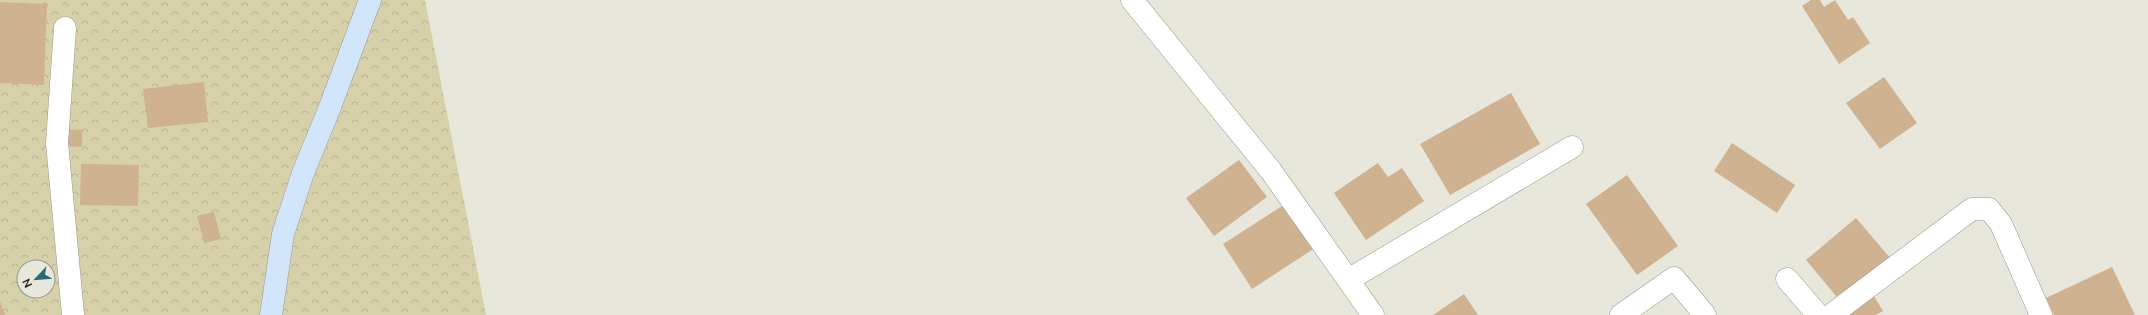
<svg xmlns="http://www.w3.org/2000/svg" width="2148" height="315" font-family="Mulish,sans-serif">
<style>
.forest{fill:url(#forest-crowns);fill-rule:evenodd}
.building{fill:#cfb28f}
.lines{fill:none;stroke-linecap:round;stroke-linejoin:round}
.street-casing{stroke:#9b9a8f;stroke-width:23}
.secondary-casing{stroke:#9b9a8f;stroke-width:23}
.street{stroke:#fff;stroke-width:22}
.secondary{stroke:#d1e6fa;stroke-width:22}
</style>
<defs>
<pattern id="forest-crowns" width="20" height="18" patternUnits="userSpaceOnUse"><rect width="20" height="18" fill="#d7d1aa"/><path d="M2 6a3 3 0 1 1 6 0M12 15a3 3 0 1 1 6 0" fill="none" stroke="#b8b392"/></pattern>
</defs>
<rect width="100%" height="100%" fill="#e8e7db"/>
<path class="forest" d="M0,0H425L486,315H0ZM24,267H48V291H24Z"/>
<path class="building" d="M1811,0H1820L1824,7L1835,0L1848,20L1853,17L1870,43L1839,64L1802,6Z
M0,2L47,4L44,85L0,83Z
M1884,77L1917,123L1880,149L1846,103Z
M204,82L208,122L148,128L143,89Z
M1511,93L1540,144L1450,195L1420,144Z
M62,129L82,130V147L61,146Z
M1732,143L1795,185L1777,213L1714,171Z
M1239,160L1267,197L1214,236L1186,198Z
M1378,163L1388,177L1402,168L1424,201L1366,240L1334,193Z
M81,164L139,165L138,206L80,205Z
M1627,175L1678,246L1637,275L1586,204Z
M1290,201L1318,246L1252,289L1223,244Z
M214,212L221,239L204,243L197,216Z
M1856,218L1891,259L1841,302L1806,260Z
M2112,267L2135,315H2054L2046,298Z
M1872,293L1883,311L1876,315H1835Z
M1464,294L1478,315H1433Z
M0,301L5,315H0Z"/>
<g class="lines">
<g class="street-casing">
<path id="street" d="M1132,0L1271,171L1373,315
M65,28L57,143L73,315
M1787,279L1818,315
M1348,280L1572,147
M1621,315L1674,278L1705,315
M1831,315L1972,209H1989L2001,224L2041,315"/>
</g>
<g class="secondary-casing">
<path id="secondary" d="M271,315L283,234L303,173L330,107L370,0"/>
</g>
<use href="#street" class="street"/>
<use href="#secondary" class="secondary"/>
</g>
<g transform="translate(36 279) rotate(244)"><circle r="19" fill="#e8e7db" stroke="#97968d"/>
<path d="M0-3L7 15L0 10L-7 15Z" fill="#226d73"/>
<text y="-6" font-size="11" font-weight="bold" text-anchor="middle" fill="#1d1c18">N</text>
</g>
</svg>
